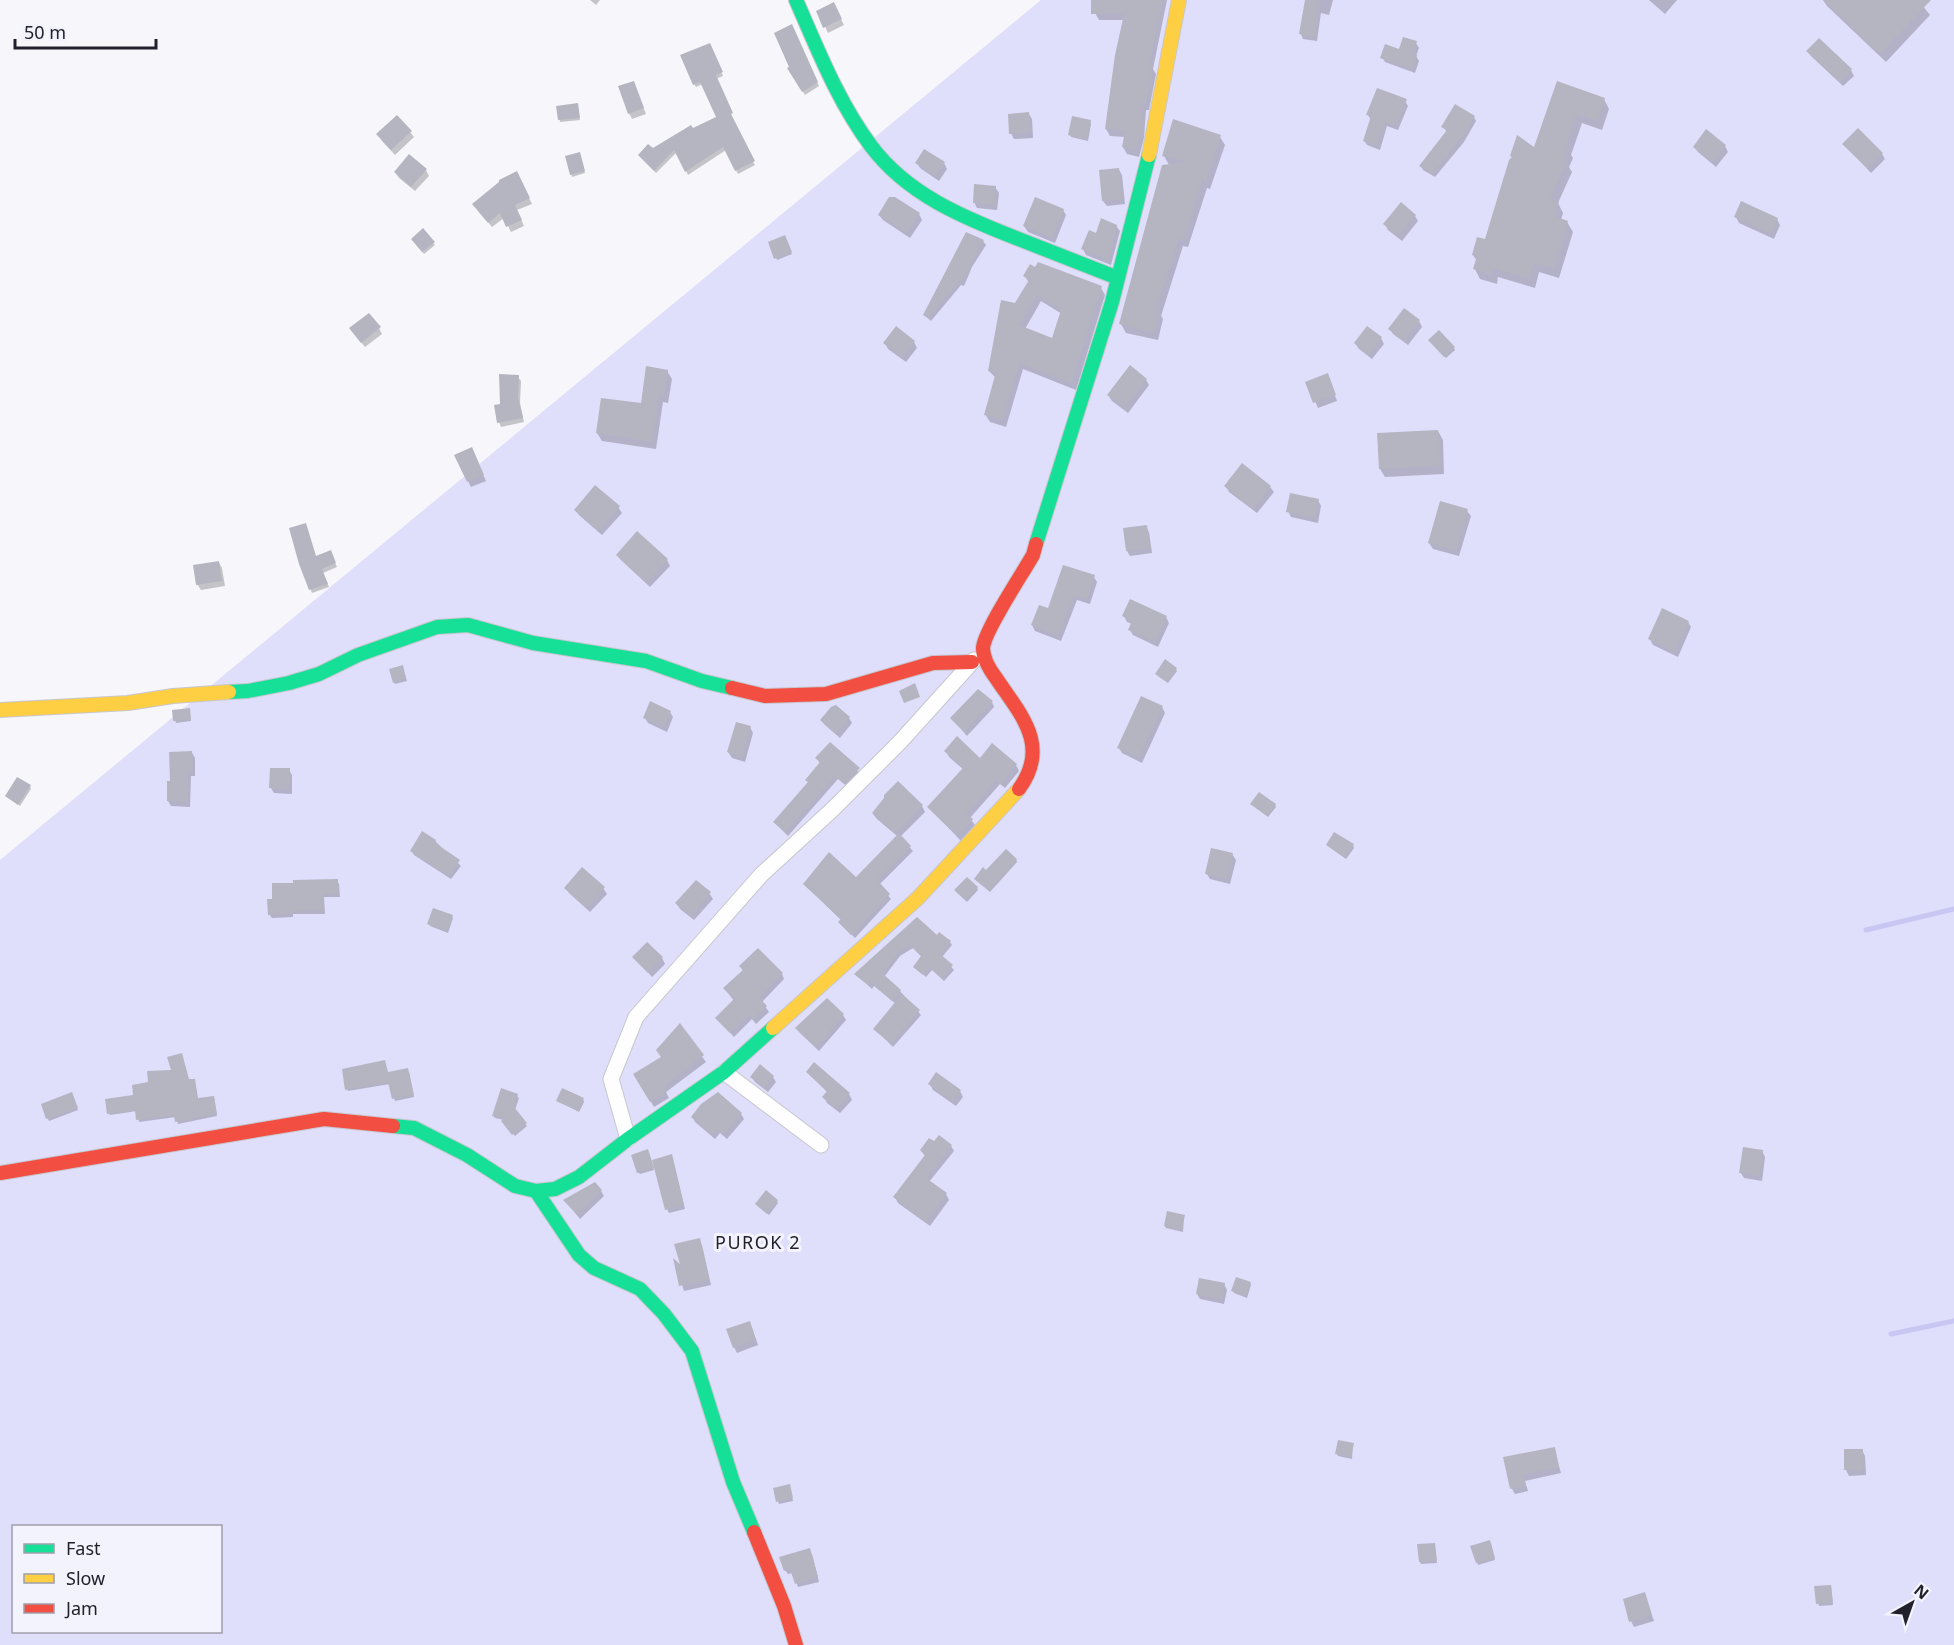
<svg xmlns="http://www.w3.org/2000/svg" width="1954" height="1645" font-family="'Noto Sans',sans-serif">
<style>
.green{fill:#dfdefb;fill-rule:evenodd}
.shadow{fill:#0003;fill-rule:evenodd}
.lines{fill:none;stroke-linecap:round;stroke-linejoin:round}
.stream{stroke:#c8c6f2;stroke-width:5}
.building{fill:#b5b5c1;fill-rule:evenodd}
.street-casing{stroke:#c7c7ce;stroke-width:17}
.fast-casing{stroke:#c7c7ce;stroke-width:16}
.slow-casing{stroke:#c7c7ce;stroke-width:16}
.jam-casing{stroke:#c7c7ce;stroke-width:16}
.street{stroke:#fefefe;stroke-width:15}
.fast{stroke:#16e098;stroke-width:14}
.slow{stroke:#ffcf43;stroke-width:14}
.jam{stroke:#f24e42;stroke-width:14}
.labels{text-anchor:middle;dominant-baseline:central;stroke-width:6;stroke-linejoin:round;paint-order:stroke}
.neighbourhood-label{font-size:18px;letter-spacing:1.5px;fill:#22212b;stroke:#f3f3fe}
</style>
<rect width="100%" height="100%" fill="#f6f6fb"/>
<path class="green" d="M1041,0H1954V1645H0V860ZM14,1526H220V1632H14Z"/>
<path class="shadow" d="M590,0H600L596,5Z
M1095,0H1167L1153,69L1156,74L1149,110H1146L1144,138L1139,157L1127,154L1123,147L1125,137L1110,136L1106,129L1124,20H1099L1095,13Z
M1307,0H1333L1329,15L1321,13L1317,41L1303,39L1301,34Z
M1649,0H1677L1665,14Z
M1823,0H1918L1930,15L1886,62L1827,6Z
M833,4L844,25L828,33L818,12Z
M793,29L819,86L805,95L789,69Z
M1416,43L1419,48L1416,56L1419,61L1415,73L1385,62L1382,57Z
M711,48L723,76L716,79L748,154L755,165L738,174L726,150L688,175L677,152L656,173L639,155L717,118L703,84L696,87L694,84Z
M1808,51L1851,70L1854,76L1843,86L1811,56Z
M634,83L646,114L632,119L629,113Z
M1557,83L1604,99L1609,109L1602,130L1582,123L1571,155L1573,158L1569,167L1572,172L1558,203L1563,213L1561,220L1567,222L1573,232L1559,278L1539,272L1535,288L1498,277L1497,284L1480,279L1475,269L1477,261L1473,255L1486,241L1534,149Z
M1405,101L1408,106L1398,130L1387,126L1380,150L1367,145L1364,140L1371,120L1368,115Z
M558,107H578L580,120L560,122Z
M1029,114L1032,119L1033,138L1014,139L1011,133Z
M1474,117L1476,121L1464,142L1435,177L1423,170L1421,166L1447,132L1443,127Z
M1090,122L1091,124L1088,141L1071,137L1070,135Z
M1707,131L1725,146L1728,152L1716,167L1698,152L1694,147Z
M410,132L414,137L395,155L381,140Z
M1220,137L1225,145L1210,189L1207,188L1188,247L1183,246L1161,316L1163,319L1158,340L1126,333L1121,324L1169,165L1164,156Z
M1844,144L1882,154L1885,159L1871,173Z
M580,156L585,173L572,177L567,157Z
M917,163H944L947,169L939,181L920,168Z
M426,170L429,176L415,191L399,178L395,172Z
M1119,170L1122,175L1125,204L1107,206L1103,201Z
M519,178L532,204L517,210L524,226L511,232L504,218L492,227L477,209Z
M995,187L999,193L997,210L977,208L974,202Z
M1063,210L1066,215L1055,243L1028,232L1024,226Z
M919,214L922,220L910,238L883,220L879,215Z
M1415,216L1418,221L1402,241L1388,230L1385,224Z
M1736,217L1777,219L1780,225L1774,239L1739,223Z
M1116,226L1120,231L1111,265L1086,255L1083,249L1096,235Z
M967,234L983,241L986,245L972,267L964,286L961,285L931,321L924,315Z
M784,237L792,254L777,260L770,243Z
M414,242L433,243L435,245L424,254Z
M1036,269L1101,288L1105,295L1076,390L1023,369L1006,427L990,422L985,414L996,378L989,371L1016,304L1029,283L1025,276ZM1041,301L1062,314L1053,340L1025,329Z
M1404,310L1419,321L1422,327L1408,345L1393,334L1390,329Z
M379,328L382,334L365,347L354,334Z
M1381,338L1384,344L1372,359L1359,349L1355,343Z
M914,342L917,348L906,362L888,349L885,343Z
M1431,342L1454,348L1455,350L1446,358Z
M667,371L672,379L668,403L663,402L656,449L602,441L597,433L642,405Z
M518,377L521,381L520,403L524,422L501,427L499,422L501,405Z
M1146,380L1149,385L1128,413L1112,401L1108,395Z
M1330,381L1337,401L1318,408L1307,382Z
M1438,431L1443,440L1444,474L1385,477L1380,469Z
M474,455L486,481L471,487L456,456Z
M1226,486L1270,487L1274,492L1257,513L1229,492Z
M1318,500L1321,506L1318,523L1291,517L1288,511Z
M618,507L622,513L602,535L579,515L576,510Z
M1467,511L1471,516L1459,556L1433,549L1429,543Z
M1146,527L1149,532L1152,553L1130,556L1127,551Z
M637,533L667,560L670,566L650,587L621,560L617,555Z
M332,556L337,567L323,573L329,587L312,593L300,564L316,557Z
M219,563L222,568L225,586L201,590L197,584Z
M1094,577L1097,582L1090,604L1077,600L1061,641L1035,631L1032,625Z
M1124,616L1166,617L1169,623L1158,647L1133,635L1130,630L1132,624L1127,622Z
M1688,622L1691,627L1678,657L1653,645L1650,639Z
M403,669L407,681L395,684L394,682Z
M1176,669L1177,671L1168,683L1158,676Z
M992,702L994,707L967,736L952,718Z
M836,707L849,718L852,723L840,738L825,725L821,720Z
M1162,707L1165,713L1142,763L1122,753L1119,748Z
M189,710L191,721L176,723L175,720Z
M670,712L673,717L667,732L648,723L645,718Z
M750,727L753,733L745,762L732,758L728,752Z
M830,744L861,774L848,787L838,779L788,836L774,822L809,783L806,780L820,764L817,758Z
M946,751L1016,765L1019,771L1005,788L1000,784L970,818L975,825L961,841L929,807L964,770L949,757Z
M192,753L195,758V776H191L190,807L171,806L168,801L172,782Z
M289,770L292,775V794L274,793L271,788Z
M30,786L31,789L20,806L7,796Z
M1275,805L1276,807L1268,817L1254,806Z
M922,806L925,812L900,837L913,851L879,885L891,899L855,938L843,926L842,921L804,884L857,879L897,836L877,819L873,814Z
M435,841L461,866L451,879L414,855L412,851Z
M1327,845H1353L1354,848L1346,859Z
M1232,854L1236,860L1230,884L1210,879L1207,874Z
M1016,859L1017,862L990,892L976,879L986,872Z
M337,881L339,884L340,897H324L325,914H293V917L272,918L269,914Z
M566,888H603L607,894L590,912L569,893Z
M977,888L978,890L967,902L958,893Z
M709,893L713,899L694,920L680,909L677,904Z
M452,916L453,918L448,933L430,926L429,924Z
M917,919L937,937L950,942L952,945L942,957L954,970L944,981L932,970L926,977L915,967L922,957L913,948L900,956L884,977L900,991L921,1015L893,1047L875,1029L896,1004L874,986L872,989L856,974Z
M634,957L662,958L665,964L652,977Z
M741,966L782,974L784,979L762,1002L769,1012L756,1024L752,1019L734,1037L717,1019L734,1001L725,989L743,971Z
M843,1015L846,1020L819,1051L800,1033L796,1028Z
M680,1025L706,1062L666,1092L669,1098L654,1107L635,1074L662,1058Z
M814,1064L849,1094L852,1100L840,1113L827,1103L824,1097L828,1093L807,1072Z
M409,1072L414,1097L395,1101L390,1084L348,1091L347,1089L388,1074Z
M752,1077H773L776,1082L768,1092L755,1082Z
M194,1080L198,1100L214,1098L217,1116L178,1124L176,1117L139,1122L137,1111L110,1115L109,1113L135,1096Z
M930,1084L960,1091L963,1097L956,1106L933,1090Z
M72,1096L78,1110L49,1121L42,1105Z
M517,1096L519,1098L515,1110L527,1126L515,1136L504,1124V1120L495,1118L494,1116Z
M583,1099L584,1102L579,1112L558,1101Z
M741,1114L744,1119L727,1139L720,1133L715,1139L695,1122L693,1117Z
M951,1146L954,1151L929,1182L946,1194L949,1200L930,1226L898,1203L895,1197L925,1156L921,1150Z
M1762,1151L1765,1157L1762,1181L1744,1178L1741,1173Z
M649,1153L654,1170L640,1174L638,1172Z
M673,1160L685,1209L669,1213L667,1209Z
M601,1191L604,1196L580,1219L565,1201Z
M777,1201L778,1203L769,1215L758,1206Z
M1184,1216L1183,1232L1166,1228L1165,1226Z
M699,1240L702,1245L711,1285L684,1291L675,1262L682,1268Z
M1250,1283L1251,1285L1247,1298L1234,1293L1233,1291Z
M1224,1284L1227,1290L1224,1304L1200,1299L1197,1294Z
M752,1328L758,1345L737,1353L734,1347Z
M1353,1445L1352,1459L1338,1456L1337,1454Z
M1554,1448L1561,1473L1525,1481L1528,1491L1515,1494L1512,1489L1505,1458Z
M1862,1450L1865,1456L1866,1475L1849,1476L1846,1470Z
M790,1488L793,1501L779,1504L774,1489Z
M1434,1544L1437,1563L1421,1564L1420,1562Z
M1491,1544L1495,1560L1478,1565L1477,1562Z
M812,1554L819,1582L798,1587L793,1573L788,1574L785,1570Z
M1831,1586L1833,1605L1819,1606L1816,1587Z
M1644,1594L1654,1621L1634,1627L1631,1621Z"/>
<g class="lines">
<path class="stream" d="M1866,930L1954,909
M1891,1334L1954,1321"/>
</g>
<path class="building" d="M1091,0H1163L1149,65L1153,66L1146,104L1143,103L1141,131L1136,150L1122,147L1125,131L1105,129L1115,55L1124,14H1091Z
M1305,0H1320L1315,37L1299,34Z
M1823,0H1931L1880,54Z
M834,2L842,19L823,28L816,11Z
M792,24L818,82L802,92L787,68L789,67L774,33Z
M1403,37L1417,41L1413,53L1417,55L1413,69L1380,58L1385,44L1399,49Z
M1819,38L1852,69L1840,82L1806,51Z
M710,43L723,72L716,75L733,113L731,114L755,161L735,171L723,147L685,172L674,150L654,171L638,155L648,144L653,148L691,125L693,128L716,117L700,82L693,85L680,55Z
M634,81L644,108L628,114L618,86Z
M1557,81L1605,98L1597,121L1576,114L1566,146L1568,147L1563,159L1567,161L1550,199L1559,202L1554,216L1568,221L1554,269L1534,263L1529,279L1493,268L1491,275L1473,269L1477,256L1472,255L1477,237L1485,239L1509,160L1512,157L1510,156L1517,135L1534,147Z
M1377,88L1407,99L1396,126L1385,122L1377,146L1363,141L1371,116L1366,115Z
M578,103L580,118L558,120L556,106Z
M1455,104L1475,116L1462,139L1460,138L1432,174L1419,166L1447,130L1441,127Z
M1029,112L1031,132L1009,134L1008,114Z
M397,115L412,131L391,150L376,134Z
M1072,116L1091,120L1087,140L1068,135Z
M1173,119L1221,135L1206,181L1202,180L1184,240L1179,238L1156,309L1159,310L1154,333L1119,324L1162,165L1189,162L1162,156Z
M1858,128L1883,153L1867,168L1842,144Z
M1706,129L1726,145L1713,162L1693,147Z
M924,149L945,162L936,176L915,163Z
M580,152L585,171L570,175L565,156Z
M409,154L427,169L411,187L394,172Z
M1119,168L1123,199L1102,201L1099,170Z
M517,171L530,198L515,205L522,220L506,227L500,213L488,223L472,204L499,182V180Z
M974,184L996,186L995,205L973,203Z
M889,197H895L920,213L907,233L878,215Z
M1035,197L1064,209L1052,238L1023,226Z
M1741,201L1778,218L1771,234L1734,217Z
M1401,202L1416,215L1398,236L1383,224Z
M1101,218L1117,225L1109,260L1081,249L1089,230L1096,233Z
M423,228L435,242L422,252L411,239Z
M966,232L984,240L970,263L972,264L962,283L959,281L928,318L923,315Z
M785,235L792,252L774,259L768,242Z
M1038,262L1102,286L1072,383L1019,363L1002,420L984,415L996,372L988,371L1001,300L1015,303L1029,280L1023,276L1030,264L1035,267ZM1037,295L1061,310L1052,338L1019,325Z
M1404,308L1420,320L1404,341L1388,329Z
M369,313L381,327L361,343L349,328Z
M896,326L915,341L902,358L883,343Z
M1367,326L1382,337L1368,355L1354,343Z
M1439,330L1455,347L1444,357L1428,340Z
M1130,365L1147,379L1124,408L1107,395Z
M646,366L668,370L664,395L659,394L652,442L596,433L601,398L641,403Z
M1328,373L1336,395L1313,403L1305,382Z
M499,374L519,375L518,397L523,418L497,423L494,405L500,404Z
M1438,430L1440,466L1379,469L1377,433Z
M472,447L484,475L467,482L454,455Z
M1242,463L1271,486L1253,509L1224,486Z
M595,485L620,506L598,531L574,510Z
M1290,493L1319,499L1315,518L1286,512Z
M1440,501L1468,509L1456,551L1428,543Z
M306,523L316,556L331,550L336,563L322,569L328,584L309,590L299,564L289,528Z
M1147,525L1150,548L1126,551L1123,528Z
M637,531L668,559L646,583L616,555Z
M219,561L222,581L196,585L193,565Z
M1063,565L1095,575L1087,599L1074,595L1058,636L1031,625L1039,605L1048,608Z
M1130,599L1167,616L1155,642L1128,630L1132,621L1122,616Z
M1662,608L1689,621L1674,652L1648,639Z
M1165,659L1177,668L1167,682L1155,674Z
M403,665L406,678L393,683L389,669Z
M915,683L920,697L904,703L899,691Z
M978,689L993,701L964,732L950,718Z
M1141,696L1163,706L1139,758L1117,748Z
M650,701L671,711L664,727L643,718Z
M836,705L850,717L836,734L820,720L831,707Z
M190,708L191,719L173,721L172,710Z
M736,722L751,726L742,757L727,752Z
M957,736L980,758L992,743L1017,764L1001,784L996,780L966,813L973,819L957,836L927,807L963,768L944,751Z
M830,742L860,768L844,784L835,776L785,832L773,822L808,782L805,780L820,762L815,758Z
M192,751L193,771H188V802L167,801V781H170L169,752Z
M270,768H290L289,789L269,788Z
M17,777L31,785L18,805L5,796Z
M898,781L923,805L895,833L872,813L884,798V795Z
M1259,792L1276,804L1267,816L1250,804Z
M422,831L436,840L435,843L460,860L449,876L410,851Z
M1334,832L1354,844L1345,858L1326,845Z
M899,833L911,846L877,880L890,894L851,935L838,922L841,919L803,884L829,852L856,877Z
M1211,848L1233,853L1227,879L1205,874Z
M1006,849L1017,859L989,891L974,879L983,867L986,870Z
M582,867L605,887L587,908L564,888Z
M967,877L978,887L965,900L954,890Z
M338,879V894H323L324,911H292V914L268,915L267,899H272V883H293V880Z
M696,880L711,892L690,916L675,903Z
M433,908L453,915L447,931L427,924Z
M917,917L937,935L939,932L951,941L940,954L953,965L942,978L929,967L923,975L913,967L921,956L910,945L899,952L882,973L901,990L892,1001L872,983L869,986L854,974Z
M647,942L663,957L648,973L632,957Z
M758,948L783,973L759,997L767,1006L753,1020L748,1015L730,1033L715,1018L734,999L723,988L743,970L739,966Z
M902,994L920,1010L891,1044L873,1029Z
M827,998L844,1014L816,1047L795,1028Z
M680,1023L704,1055L664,1086L667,1092L650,1102L633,1074L661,1057L656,1050Z
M182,1053L189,1079H195L198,1098L214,1096L217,1114L175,1122L174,1115L136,1120L135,1110L107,1114L105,1099L133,1095L132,1085L148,1082L147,1071L171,1070L167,1057Z
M385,1060L388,1072L408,1068L414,1095L392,1099L388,1082L345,1090L342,1069Z
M814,1062L850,1093L836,1109L822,1097L827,1091L806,1072Z
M760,1064L774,1076L764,1088L750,1077Z
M936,1072L961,1090L953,1102L928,1084Z
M501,1088L518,1094L514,1107L527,1123L512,1135L501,1121L504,1118L492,1116Z
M562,1088L584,1098L578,1111L556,1101Z
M72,1092L78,1108L46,1119L41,1104Z
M718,1092L742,1113L723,1135L717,1129L712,1135L691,1117L701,1104Z
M939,1135L952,1145L926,1178L947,1193L926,1222L893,1197L925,1155L920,1150L929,1138L934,1141Z
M1743,1147L1763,1150L1760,1176L1739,1173Z
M648,1149L654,1168L637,1173L631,1155Z
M672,1154L684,1205L665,1210L652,1160Z
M595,1182L602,1190L577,1214L563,1200Z
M766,1190L778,1200L767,1214L755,1204Z
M1167,1211L1185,1215L1182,1230L1164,1226Z
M700,1238L709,1280L679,1286L673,1258L680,1264L674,1244Z
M1236,1277L1251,1282L1246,1296L1231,1291Z
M1199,1278L1225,1283L1222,1299L1196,1294Z
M750,1321L756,1340L733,1348L726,1329Z
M1338,1440L1354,1443L1351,1457L1335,1454Z
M1555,1447L1559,1467L1523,1475L1526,1486L1510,1489L1503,1457Z
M1844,1449H1863V1470H1844Z
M790,1484L793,1498L776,1502L773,1488Z
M1490,1540L1495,1558L1476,1563L1470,1546Z
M1435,1543L1437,1561L1419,1562L1417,1544Z
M810,1548L818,1577L795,1584L790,1569L784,1571L779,1557Z
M1831,1585L1833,1603L1816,1604L1814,1586Z
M1645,1592L1652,1615L1629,1622L1623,1599Z"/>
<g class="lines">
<g class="street-casing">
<path id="street" d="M724,1072L821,1145
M628,1139L611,1079L636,1017L761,875L833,809L900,742L974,660"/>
</g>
<g class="fast-casing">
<path id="fast" d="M796,0C818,50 838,102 871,146C907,194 962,217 1016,238C1050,251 1084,265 1118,278
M1036,544L1112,302L1149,155
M229,692L248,691L289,683L319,674L358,655L437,627L468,625L533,643L646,661L702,681L732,688
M393,1126L414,1128L467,1155L515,1186L536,1191L555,1189L579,1177L628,1139L724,1072L773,1028
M536,1191L579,1255L594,1268L640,1289L664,1314L692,1351L733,1482L754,1532"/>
</g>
<g class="slow-casing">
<path id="slow" d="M1149,155L1179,0
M0,710L128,703L173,696L229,692
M773,1028L918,898L1019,789"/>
</g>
<g class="jam-casing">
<path id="jam" d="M732,688L765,696L826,694L933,663L972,662
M1019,789C1051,745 1020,714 996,678C990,670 983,658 983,648C984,631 1023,573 1033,555L1036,544
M0,1173L324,1119L393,1126
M754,1532L784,1606L796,1645"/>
</g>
<use href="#street" class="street"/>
<use href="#fast" class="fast"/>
<use href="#slow" class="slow"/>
<use href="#jam" class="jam"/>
</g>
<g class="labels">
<g class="neighbourhood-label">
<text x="758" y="1242">PUROK 2</text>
</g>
</g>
<rect x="12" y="1525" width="210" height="108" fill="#f3f3fe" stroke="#9f9faa" stroke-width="1.5"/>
<rect x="24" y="1544" width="30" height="9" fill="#16e098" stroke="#9f9faa" stroke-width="1.5"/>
<text x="66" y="1555" font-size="18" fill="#22212b">Fast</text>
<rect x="24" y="1574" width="30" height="9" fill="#ffcf43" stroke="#9f9faa" stroke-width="1.5"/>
<text x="66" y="1585" font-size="18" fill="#22212b">Slow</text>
<rect x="24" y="1604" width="30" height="9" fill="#f24e42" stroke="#9f9faa" stroke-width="1.5"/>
<text x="66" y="1615" font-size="18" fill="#22212b">Jam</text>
<g transform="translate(1912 1603) rotate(40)" stroke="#f3f3fe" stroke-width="4.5" paint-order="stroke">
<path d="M0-4.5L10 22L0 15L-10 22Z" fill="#22212b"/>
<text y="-9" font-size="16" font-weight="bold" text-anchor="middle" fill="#22212b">N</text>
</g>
<path d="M15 39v9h141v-9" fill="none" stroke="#22212b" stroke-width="3"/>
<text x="24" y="39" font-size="18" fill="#22212b" stroke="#f3f3fe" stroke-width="4.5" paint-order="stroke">50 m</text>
</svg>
